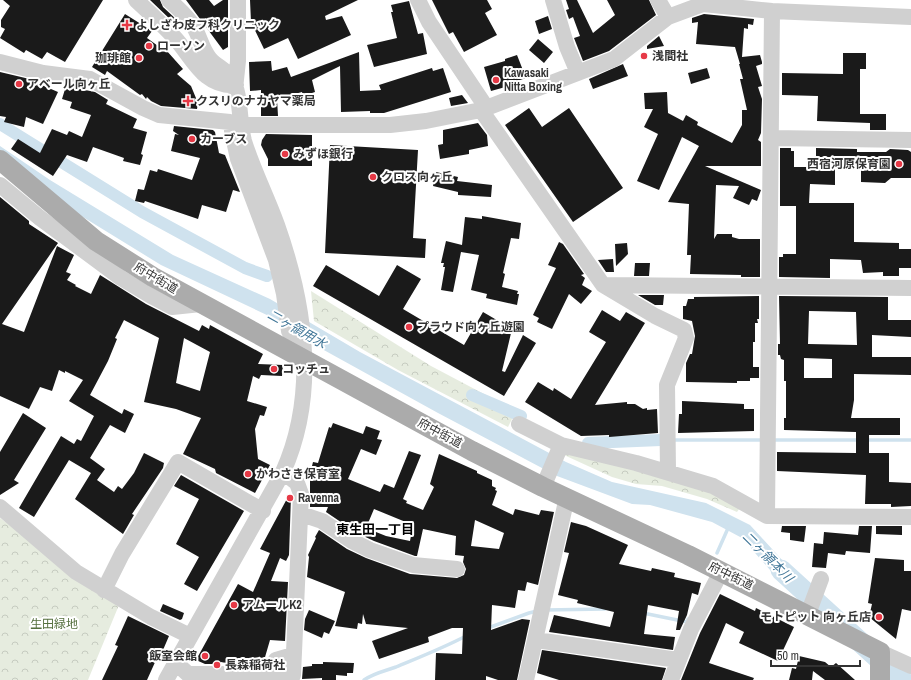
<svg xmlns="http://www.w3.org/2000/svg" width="911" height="680" font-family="'Archivo Narrow','Noto Sans JP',sans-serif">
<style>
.park{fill:url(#park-crowns)}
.water{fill:#cfe2ee}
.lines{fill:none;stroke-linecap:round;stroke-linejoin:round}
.stream{stroke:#cfe2ee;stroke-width:3.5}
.canal{stroke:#cfe2ee;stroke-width:12}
.river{stroke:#cfe2ee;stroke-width:21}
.building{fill:#1a1a1a;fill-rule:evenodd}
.minor{stroke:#d0d0d0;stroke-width:16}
.major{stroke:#ababab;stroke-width:20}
.poi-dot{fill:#e63946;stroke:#fff;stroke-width:1.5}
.labels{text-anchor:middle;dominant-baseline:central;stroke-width:4;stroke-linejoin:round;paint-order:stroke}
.poi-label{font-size:12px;font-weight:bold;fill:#333;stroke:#fff;text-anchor:start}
.street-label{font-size:12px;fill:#333;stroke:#fff}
.park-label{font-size:12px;fill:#56703f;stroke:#fff}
.water-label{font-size:13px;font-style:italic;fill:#3f7597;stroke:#fff}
.neighbourhood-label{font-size:13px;font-weight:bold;fill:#000;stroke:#fff}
</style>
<defs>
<pattern id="park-crowns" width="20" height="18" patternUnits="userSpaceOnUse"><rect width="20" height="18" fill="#e6ecdf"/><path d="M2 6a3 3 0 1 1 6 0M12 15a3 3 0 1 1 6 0" fill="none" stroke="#c6cbc0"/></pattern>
</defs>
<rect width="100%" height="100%" fill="#fff"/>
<path class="park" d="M311,291L431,366L516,411L508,427L398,370L314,321Z
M579,452L710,492L742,505L737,512L707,499L662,486L636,484L612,477L564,455Z
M0,518L119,605L88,680H0Z"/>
<path class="water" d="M0,146L50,180L173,255L270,299L360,352L566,462L612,482L706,503L750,525L805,585L799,593L777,578L742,538L712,522L650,505L632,504L557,476L438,413L322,349L269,316L161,265L0,166Z"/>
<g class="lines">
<path class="stream" d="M672,440H763
M771,440H859
M865,440H911
M717,553L729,526
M545,610L605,609
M643,613L687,622L688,619
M488,628L529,613L537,611
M364,680C374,673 385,671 396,667C420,657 443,648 466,636"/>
<path class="canal" d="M0,124L142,212L245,268L267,276
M472,395L521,416
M588,443L661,440"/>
<path class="river" d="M781,570L902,680"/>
</g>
<path class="building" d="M3,0H103L65,62L47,52L42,59L26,50L24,53L0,38L5,29L1,27V20L10,6Z
M150,0H160L163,7L177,20L174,23Z
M186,0H209L214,6L223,0H228V47L223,50Z
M250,0H358L325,16L326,20L342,16L351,35L298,59L288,38L264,49L251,22Z
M432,0H487L492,9L485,13L497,35L464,52L453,32L449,34Z
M566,0H577L593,33L615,15L607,0H649L656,15L609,51L583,61L574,38L580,36L573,17L569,19L566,10L569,9Z
M409,1L418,34L423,33L427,54L374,67L367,45L397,38L391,12H393L391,5Z
M125,14L152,31L147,38L165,51L166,50L183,69L177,74L191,86L198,103L197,109L161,106L151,101L147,97L146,99L142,94L140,95L107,71L105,75L92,67Z
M704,14L754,19L753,25L748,24V29L744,28L742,57L760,55L762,62V64L756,66L762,86L758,87L762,99L761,133L758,140L761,142V166H705L761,190L757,201L752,199L749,205L733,198L739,186L716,185L714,239L717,234H732V237L739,239H760V277H741V275L690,274L691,255H687L689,204L668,202L699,146L682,137L659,190L637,181L658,134L644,127L653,109H645L644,93L667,92L668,113L683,121L686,115L698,122L697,125L732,143L742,125V110H747L740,79H743L739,64H740L735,47L696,44L698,22L692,23V18Z
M548,16L552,29L539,34L535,21Z
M659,36L664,46L647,49V46Z
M538,39L553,52L544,63L529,50Z
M359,52L360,91L381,90L379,85L432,68L433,71L443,68L451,92L384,113H370V111L341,112L340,66L312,80L315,92L303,96L302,92L277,99L278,116H261V90L250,91L249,62L271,61L272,71L287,67L291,77Z
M843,53H866V69H860V114H886V130H870V123L817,121L818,96L782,95V73L843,74Z
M517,55L526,78L508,84L509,86L491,91L484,67L505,61V59Z
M623,64L628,76L593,89L589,79Z
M707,68L710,78L691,84L688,73Z
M0,72L38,81L37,83L58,92L43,124L26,117L24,127L4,122L6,117L0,116Z
M66,86L95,92L108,100L106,104L137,119L133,128L147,132L141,154L143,155L140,165L123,161L124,158L93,147L87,162L67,155L53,176L11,149L18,139L40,153L52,129L67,135L69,131L82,137L91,115L70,108L72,102L62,99Z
M462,95L468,103L451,106L449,98Z
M529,108L542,127L569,108L623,188L573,222L505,125Z
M478,123L487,135L488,146L469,150V154L440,159L438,145L443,144V130Z
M174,126L213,130L215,132L219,153L225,155L240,192L233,190L226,212L202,205L198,219L145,201L144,203L135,201L138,189L144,190L150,170L157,172L158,169L192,180L200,158L171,151L175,134L179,135L173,131Z
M266,134L312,135V166H268V159L261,145L262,140Z
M330,145L418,150L413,238L426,239L425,258L325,253Z
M780,148H791V151H794V167H816V148L857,149V152H886L890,149L908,150L911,152V178H891L885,183L861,182V162L835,161V185L810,184L809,203H854V242L899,243V249H911V268H899V276H883V272L863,273L861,260L830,259V278L779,277V257H783V254H796V206H780Z
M436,172L458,177L457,181L492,185L491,197L458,195V192L433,186Z
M0,197L29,221V224L58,243L2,324L24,332L57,246L74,255L66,272L71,274L67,280L76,285L75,286L91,294L100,275L146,304L199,331L202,325L209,329L210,325L263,354L258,364L283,365L282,376L261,375L259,379L253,376L247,401L267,407L264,416L260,415L255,429L258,459L270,465L255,493L216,473L215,469L183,454L201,418L176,409L144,402L159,338L124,320L115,338L117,339L108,361L90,395L122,414L124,409L134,414L125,433L110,425L90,458L105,469L97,480L114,492L118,486L122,489L134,473L144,453L164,463L163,468L132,514L134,515L123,534L75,499L91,473L69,460L34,517L19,508L61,436L74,444L77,439L81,441L94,416L69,401L83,380L65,371V373L59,370L52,391L40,387L29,409L0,396ZM184,338L210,352L200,391L176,383Z
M482,216L521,223L519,239L511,238L503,273L505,274L502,287L518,291L517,294H519L517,305L490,299L486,298L487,294L471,290L479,255L461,252L453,292L441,290L445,267H443L444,263H441L446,241L462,245L465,217L482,219Z
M559,242L563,244L584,274L581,275L585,278L582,285L592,291L581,304L569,294L552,329L537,322L539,318L533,315L556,268L548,265Z
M627,243L628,254L616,266L615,244Z
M613,259L614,272H606L598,260Z
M635,263H650L649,276H634Z
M326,265L379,296L397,265L421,279L403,309L464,345L483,312L512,329L502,371L505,372L523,335L536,343L504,396L313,286Z
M638,295H664L663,305H655Z
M759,296V319H757L758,323H755V342H753V367H759V378H750V381H737V383L686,382V363L690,354H692L695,336L692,321L683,319V306H686L688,299H694V297Z
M779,296L888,297V320H911V337L872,335V357H911V375L854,374V400L851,418H900V435H869V453H889V482L911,483V506L891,507V504H865L866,475L777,471V452L856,453V432L784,430V418H786V381H784V360L781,359L780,355H778V344H780ZM809,311L856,312L857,345L808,344ZM804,358L832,359V378H804Z
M602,310L620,321L626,312L645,323L595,405L627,402V404H635L643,409L647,408V410L657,409L658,433L609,437V435L581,436L525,402L538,382L553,391L554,388L571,399L606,342L589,332Z
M682,401L744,404V409H754V431L678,433L679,414H682Z
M23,413L46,428L14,480L19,483L0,495V452Z
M333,423L363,434L366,426L380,431L377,439L382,440L376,455L361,449L348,479L380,492L384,484L394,488L409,451L421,455L403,499L407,501L406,503L423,510L434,487L430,484L439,454L477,471V473L492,480V486L496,488L495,490L497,491L492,505L513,515L515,509L539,515L541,510L554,512L538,585L527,582L525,591L518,590L515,608L492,605L491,630L522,619L530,620L517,680H498L486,676V680H435L436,653L462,654L463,628H452L428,637L429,642L379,659L372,641L408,628L366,624L363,614L362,624L358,623L357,629L335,626L345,592L307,577L309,557L308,555L316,538L315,537L319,530L347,549L366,558L410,574L457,578L464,575L466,569L463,562L464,556L455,555L456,536L423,529L417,556H415L374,541L357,533L326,512L328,507H310V474L313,462L318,463L329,427L331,428ZM374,509L413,525L410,541L386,536L366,528ZM475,520L504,533L499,549L471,546Z
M181,475L244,511L197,591L184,584L199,557L176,544L199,499L174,486Z
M289,495L291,496L289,555L286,561L280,558L271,581L288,582L285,641L270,640L263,664L241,663L240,664H231L221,662L220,664H205L196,660L238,584L253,592L270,553L260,549Z
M571,522L586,526L628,545L619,564L651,571L652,568L675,573L674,577L701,583L698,595L692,593L687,615L680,630H676L679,611L648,605L644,634L675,637L673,650L549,632L554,615L610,627L614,612L577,603L578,600L558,595L569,553L564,552Z
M782,526H806L804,542L790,540V533L781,532Z
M859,526H872L870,553L846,551L845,555L828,553L826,568L812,567L814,543L823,544L824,532L858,535Z
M876,526H902V535L876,534Z
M875,558L904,560V571H911V611L902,609L896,639L869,617L872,604L868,603Z
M720,594L755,611L756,608L794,627L778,661L739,643L744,632L726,623L709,663L754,678L753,680H681L700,633Z
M163,604L184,613L182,619L180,620L160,611Z
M309,610L335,621L329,634L324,632L322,638L304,630L305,619Z
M128,616L169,636L163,650L161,649L147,680H102L118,646L115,645Z
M542,650L666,668L662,680H559L537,673Z
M799,656L825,662L831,667L836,663L855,680H825L813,671L812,680H789L792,668L796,669Z
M323,662L354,663L353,673H347V676L336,675V680H322V678L302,679L303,667L312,666V664H323Z"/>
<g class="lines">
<path class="minor" d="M136,0C149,12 162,24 174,37C192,56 203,88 236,85
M418,0L429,22L486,107
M553,0L567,47L578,73
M658,0L668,17
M0,62L43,73L90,79L143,108L159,115L230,122
M235,89L238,61V0
M481,110L603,285L655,316L684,330L686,338L667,385L668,471
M241,125H390L426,121L481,110L614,59L668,17L703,4L772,11L911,17
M232,131L238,159L276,260L284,294L289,331L300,355
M771,138L911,140
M0,185L40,218L121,278L151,296L172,307L201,304
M605,285L911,288
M519,424L561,445L636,463L713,486L767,516L911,517
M283,472L297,483L301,494L293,675L291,680
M543,487L561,445
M0,507L76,572L151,617L190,636
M301,514L322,521L352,541L370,550L413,565L457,569
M767,516L772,11
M104,590L122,554L178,462L263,511
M808,614L821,579
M536,640L678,660
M880,652L911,666
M176,663L188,674H264L289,680
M274,676L276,660L293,655
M166,680L283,472C318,394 305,304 277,225C267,197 253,170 244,141C239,123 241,93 232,79C227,70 217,67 210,59C202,50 200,37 194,27C188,17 178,8 169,0
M526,680L567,497
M671,680L691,629L721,572"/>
<path class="major" d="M0,160L96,241L153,277L472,451L543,487L688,555L880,652V680"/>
</g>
<g class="poi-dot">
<path d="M125 19h4v4h4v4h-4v4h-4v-4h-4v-4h4z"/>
<circle cx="149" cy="46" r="4"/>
<circle cx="644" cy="56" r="4"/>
<circle cx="139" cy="58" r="4"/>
<circle cx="496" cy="80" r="4"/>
<circle cx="19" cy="84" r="4"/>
<path d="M186 95h4v4h4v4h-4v4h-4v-4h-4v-4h4z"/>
<circle cx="192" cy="139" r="4"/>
<circle cx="285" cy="154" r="4"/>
<circle cx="899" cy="164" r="4"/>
<circle cx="373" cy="177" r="4"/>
<circle cx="409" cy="327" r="4"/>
<circle cx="274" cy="369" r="4"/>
<circle cx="248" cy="474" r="4"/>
<circle cx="290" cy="498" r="4"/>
<circle cx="234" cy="605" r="4"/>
<circle cx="879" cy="617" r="4"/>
<circle cx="205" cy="656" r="4"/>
<circle cx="217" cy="665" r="4"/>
</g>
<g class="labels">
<g class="poi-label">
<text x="136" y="25">よしざわ皮フ科クリニック</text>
<text x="157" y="46">ローソン</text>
<text x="652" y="56">浅間社</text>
<text x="131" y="58" text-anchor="end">珈琲館</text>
<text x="504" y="73">Kawasaki<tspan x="504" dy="14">Nitta Boxing</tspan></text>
<text x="27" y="84">アベール向ヶ丘</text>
<text x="196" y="101">クスリのナカヤマ薬局</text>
<text x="200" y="139">カーブス</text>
<text x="293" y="154">みずほ銀行</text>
<text x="891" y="164" text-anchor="end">西宿河原保育園</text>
<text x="381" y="177">クロス向ヶ丘</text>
<text x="417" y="327">プラウド向ヶ丘遊園</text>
<text x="282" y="369">コッチュ</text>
<text x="256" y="474">かわさき保育室</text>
<text x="298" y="498">Ravenna</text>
<text x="242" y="605">アムールK2</text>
<text x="871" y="617" text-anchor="end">モトピット 向ヶ丘店</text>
<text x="197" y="656" text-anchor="end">飯室会館</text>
<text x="225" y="665">長森稲荷社</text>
</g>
<g class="street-label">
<text transform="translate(156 278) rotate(31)">府中街道</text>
<text transform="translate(440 433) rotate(28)">府中街道</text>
<text transform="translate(731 576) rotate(26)">府中街道</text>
</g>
<g class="park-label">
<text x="54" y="624">生田緑地</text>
</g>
<g class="water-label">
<text transform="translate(297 329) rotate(29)">二ヶ領用水</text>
<text transform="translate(768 557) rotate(45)">二ヶ領本川</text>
</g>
<g class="neighbourhood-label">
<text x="375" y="529">東生田一丁目</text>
</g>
</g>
<path d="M771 660v6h89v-6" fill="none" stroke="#333333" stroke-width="2"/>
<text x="777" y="660" font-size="12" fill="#333333" stroke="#ffffff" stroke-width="3" paint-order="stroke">50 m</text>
</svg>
